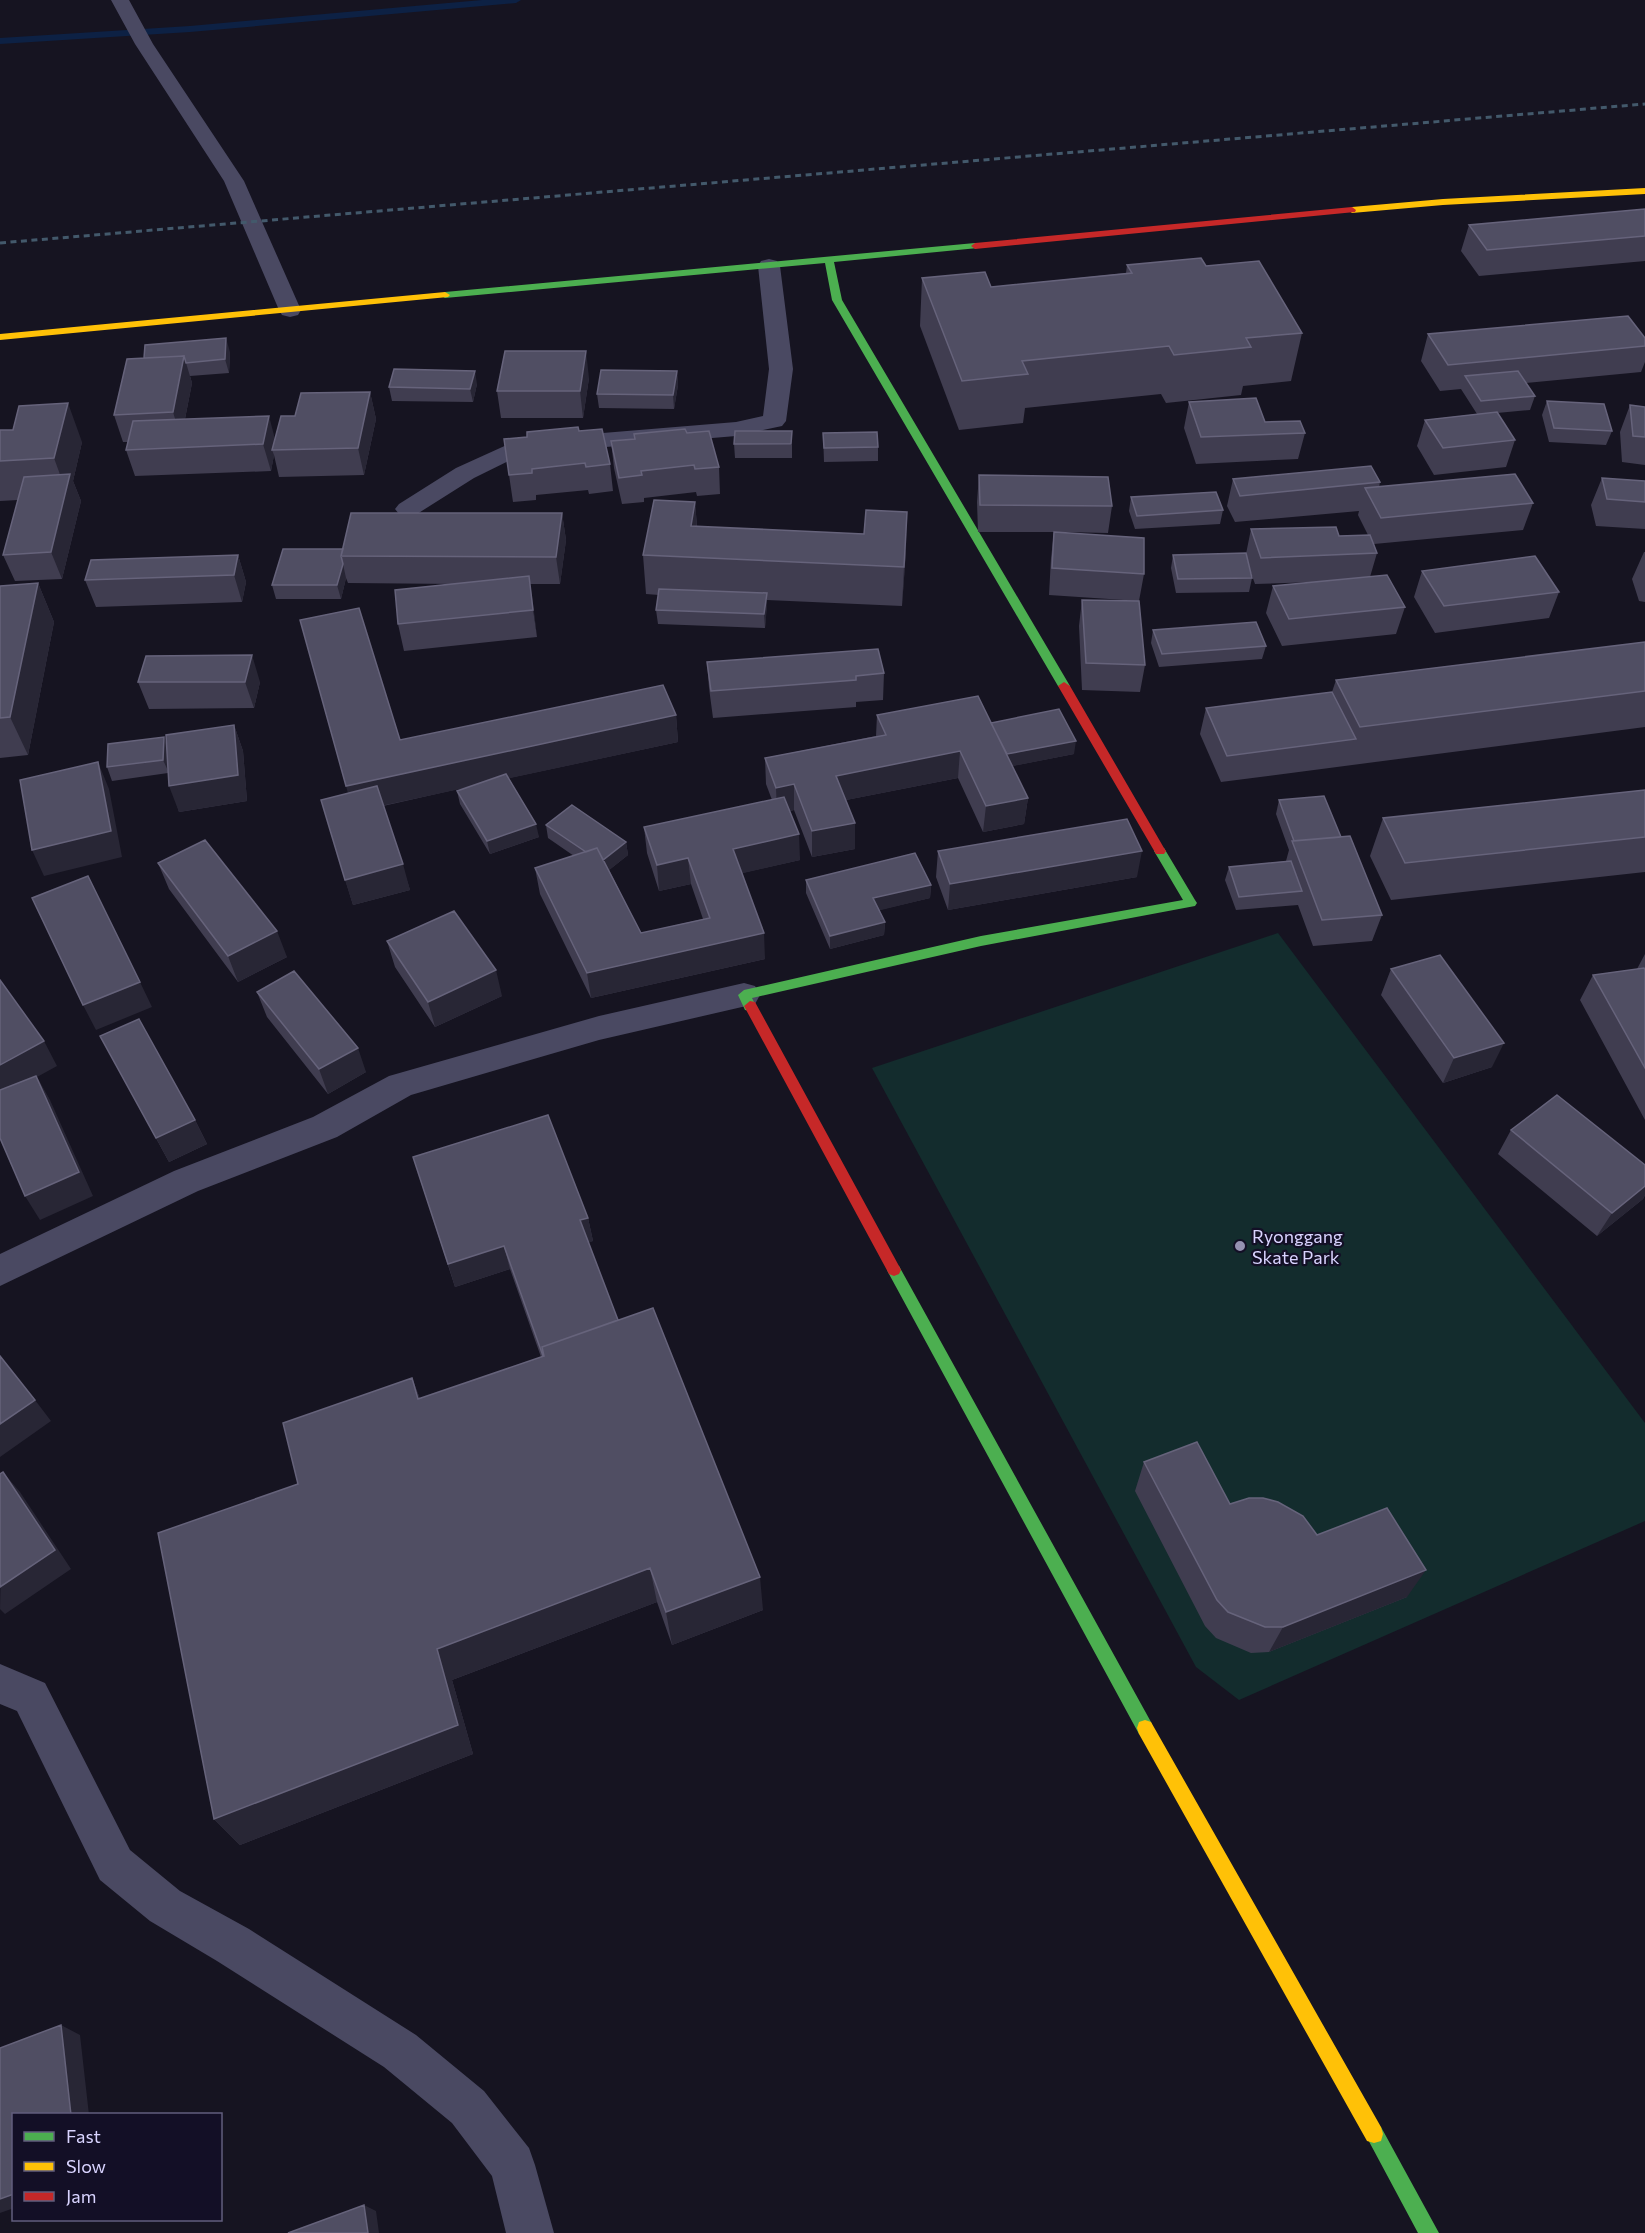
<svg xmlns="http://www.w3.org/2000/svg" width="1645" height="2233" font-family="Commissioner,sans-serif">
<style>
.green{fill:#132c2d}
.lines{fill:none;stroke-linecap:round;stroke-linejoin:round}
.stream{fill:#0d2144;fill-rule:evenodd}
.street{fill:#4a4962;fill-rule:evenodd}
.fast{fill:#4caf50;fill-rule:evenodd}
.slow{fill:#ffc107;fill-rule:evenodd}
.jam{fill:#c62828;fill-rule:evenodd}
.rail{stroke:#43596b;stroke-width:3;stroke-dasharray:6 4.5;stroke-linecap:butt}
.wall{fill:#403d50}
.shaded-wall{fill:#282635}
.building{fill:#504e63;stroke:#66637b;stroke-width:1.5}
.poi-dot{fill:#9591b1;stroke:#130f26;stroke-width:2}
.labels{text-anchor:middle;dominant-baseline:central;stroke-width:4.5;stroke-linejoin:round;paint-order:stroke}
.poi-label{font-size:18px;fill:#d9d4ff;stroke:#130f26;text-anchor:start}
</style>
<rect width="100%" height="100%" fill="#161421"/>
<path class="green" d="M1278,933L1645,1423V1521L1239,1700L1196,1667L872,1068Z"/>
<g class="lines">
<path class="stream" d="M482,0H521L516,3L190,32L0,44V38L190,26Z"/>
<path class="street" d="M111,0H129L153,44L244,181L301,310L298,315L290,317L282,315L279,310L224,181L135,44Z
M769,259L777,261L780,266L793,369L786,421L782,426L736,436L523,454L474,478L417,514L408,517L399,514L395,509L399,504L456,468L518,440L736,422L763,416L769,369L758,266L761,261Z
M744,983L755,986L760,995L755,1004L599,1040L411,1095L337,1137L198,1191L0,1286V1254L174,1171L313,1117L389,1076L599,1016Z
M0,1664L45,1683L130,1850L180,1891L249,1929L416,2035L484,2091L529,2148L535,2165L554,2233H506L492,2176L452,2123L384,2067L217,1961L150,1921L100,1880L17,1711L0,1704Z"/>
<path class="fast" d="M975,243L978,244V248L834,262L842,300L1070,686L1064,690L1058,686L832,300L825,263L445,298L440,295L445,292Z
M1160,847L1164,848L1195,900L1197,903L1195,906L981,946L752,998L756,1006L750,1011L745,1010L738,995L744,990L981,936L1183,900L1154,851Z
M894,1264L899,1266L1151,1722L1153,1728L1151,1734L1145,1736L1139,1734L889,1274L887,1270L889,1266Z
M1374,2125L1381,2127L1439,2233H1418L1365,2134L1367,2127Z"/>
<path class="slow" d="M1645,188V194L1443,205L1352,213L1348,210L1352,207L1443,199Z
M445,292L450,295L448,297L0,340V334Z
M1145,1720L1151,1722L1381,2127L1383,2134L1381,2141L1374,2143L1367,2141L1139,1734L1137,1728L1139,1722Z"/>
<path class="jam" d="M1352,207L1356,210L1355,212L975,249L971,246L975,243Z
M1064,682L1070,686L1164,848L1166,851L1164,854H1156L1058,686Z
M750,1001L755,1002L899,1266L901,1270L899,1274L894,1276L889,1274L744,1006Z"/>
<path class="rail" d="M0,243L1645,104"/>
</g>
<path class="wall" d="M1645,209V261L1479,276L1461,251L1469,225Z
M1127,265L1206,266L1302,333L1291,381L1243,386L1241,395L1166,403L1161,394L1025,408L1023,423L959,430L920,326L922,278L991,287L1126,273Z
M1428,334L1645,338V362L1641,372L1526,383L1535,396L1530,410L1497,413L1515,440L1506,467L1434,475L1417,446L1425,420L1477,414L1461,389L1440,391L1421,361Z
M230,352L229,373L190,376L192,383L185,419L275,439L295,416L370,392L376,419L364,475L279,477L274,455L271,471L135,476L126,450L128,442H123L114,415L127,359Z
M677,371L678,385L674,409L599,408L597,394Z
M589,378L583,418H501L497,391Z
M477,384L473,402L392,401L389,387Z
M1547,401L1612,431L1606,445L1549,442L1542,415Z
M1189,402L1305,433L1298,459L1196,464L1184,428Z
M1630,405L1645,407V465L1622,462L1620,432Z
M0,430L82,442L73,481L81,501L62,579L15,581L3,555L18,500L0,501Z
M579,431L610,464L613,491L589,494L588,490L536,495V500L513,502L509,475L527,437Z
M687,433L719,467L720,494L697,496L696,492L644,498V502L622,504L614,468L611,441Z
M823,433L878,447V461L824,462Z
M734,444L792,445V458H735Z
M979,475L1112,506L1108,533L1063,532L1144,574L1139,601L1049,595L1051,558L1054,532H978L977,502Z
M1602,478L1645,481V529L1596,526L1591,505Z
M1233,479L1380,482L1379,487L1533,503L1523,530L1374,544L1377,553L1370,577L1405,607L1396,634L1282,646L1266,613L1273,586L1315,582L1255,584L1250,570L1252,578L1249,592L1176,593L1171,568L1173,555L1246,554L1251,529L1339,536L1368,535L1358,515L1359,511L1235,522L1227,506Z
M1131,497L1223,510L1220,524L1135,529L1129,511Z
M695,502L697,526L906,550L902,606L767,600L765,628L658,624L656,610L659,595L646,594L643,555Z
M562,513L566,540L560,584H530L537,637L404,651L398,624L458,584L348,583L346,578L341,599H276L272,585L343,549Z
M1644,552H1645V602L1639,601L1632,579Z
M238,555L246,582L242,602L96,607L85,580Z
M1422,571L1559,592L1549,618L1435,633L1414,597Z
M38,583L54,622L28,755L0,758V586Z
M1082,600L1145,665L1140,692L1082,690L1079,626Z
M1153,630L1266,646L1262,659L1159,667L1151,643Z
M1645,642V727L1221,782L1200,734L1206,708L1332,692L1336,680Z
M707,662L884,673L883,700L856,702V707L713,718L709,688Z
M138,682H260L254,708L149,709Z
M676,715L678,742L509,778L539,837L490,854L460,804L457,791L467,787L383,806L410,890L353,905L321,800L348,794L400,740Z
M877,715L991,723L1074,754L1012,766L1028,798L1024,824L983,832L958,778L846,800L855,849L812,857L794,810L790,811L800,860L742,873L765,959L591,998L540,894L535,868L574,856L548,838L546,825L626,842L628,855L609,870L641,933L703,919L691,884L659,891L647,853L644,827L772,800L766,784L765,758L876,736Z
M234,725L243,751L247,801L179,812L168,773L112,781L107,767Z
M1645,790V872L1391,900L1370,856L1383,818Z
M1279,800L1341,837L1382,915L1372,941L1313,946L1298,905L1236,910L1225,880L1229,867L1286,861L1289,850L1276,814Z
M938,851L1137,877L948,910L936,877Z
M158,863L287,957L238,982L169,889Z
M806,880L931,885L930,898L879,910L885,922L884,935L830,949L806,893Z
M387,941L502,996L435,1027L395,967Z
M1645,954V1120L1580,1000L1593,975L1637,969Z
M1391,969L1492,1067L1443,1083L1381,995Z
M257,992L366,1072L328,1094L267,1017Z
M100,1036L195,1120L207,1144L169,1162Z
M1511,1130L1645,1165V1195L1643,1199L1597,1236L1498,1154Z
M413,1157L588,1218L593,1241L588,1242L618,1320L763,1610L672,1645L657,1602L452,1680L473,1754L240,1845L214,1819L298,1484L412,1378L420,1399L541,1357L510,1269L455,1287Z
M1144,1462L1230,1504L1317,1535L1407,1597L1269,1652L1251,1653L1216,1638L1205,1626L1135,1491Z"/>
<path class="shaded-wall" d="M226,338L230,352L229,373L225,359Z
M586,351L589,378L583,418L580,391Z
M184,356L192,383L181,439L173,412Z
M475,371L477,384L473,402L470,389Z
M677,371L678,385L674,409L673,395Z
M370,392L376,419L364,475L358,448Z
M68,403L82,442L73,481L81,501L62,579L51,552L66,491L54,458Z
M269,416L276,443L272,450L274,455L271,471L263,444Z
M695,502L698,541L691,526Z
M907,512L906,550L902,606L904,567Z
M562,513L566,540L560,584L556,557Z
M238,555L246,582L242,602L234,575Z
M343,564L346,578L341,599L337,585Z
M529,576L533,603L537,637L533,610Z
M38,583L54,622L28,755L10,717Z
M767,593V607L765,628L764,614Z
M252,655L260,682L254,708L245,682Z
M676,715L678,742L353,812L346,786Z
M234,725L243,751L247,801L179,812L169,786Z
M164,737L169,751V773L163,760Z
M1076,741L1074,754L998,769L999,756Z
M960,751L958,778L836,802V776Z
M98,762L109,789L122,857L44,876L32,850Z
M794,784V810L777,814L776,788Z
M1028,798L1024,824L983,832L986,806Z
M855,823V849L812,857V831Z
M536,824L539,837L490,854L487,841Z
M799,834L800,860L735,875L733,849Z
M626,842L628,855L603,875L601,862Z
M1142,851L1137,877L948,910L950,884Z
M688,858L691,884L659,891L657,865Z
M403,864L410,890L353,905L345,880Z
M931,885L930,898L873,912V898Z
M885,922L884,935L830,949V936Z
M277,931L287,957L238,982L228,956Z
M764,933L765,959L591,998L587,973Z
M496,970L502,996L435,1027L428,1002Z
M140,982L152,1007L96,1030L83,1005Z
M44,1041L57,1066L37,1077L50,1100L93,1196L40,1220L25,1196L0,1097V1065Z
M1504,1043L1492,1067L1443,1083L1454,1058Z
M358,1048L366,1072L328,1094L319,1069Z
M195,1120L207,1144L169,1162L156,1138Z
M1645,1186V1195L1643,1199L1597,1236L1612,1213Z
M588,1218L593,1241L585,1244L580,1220Z
M504,1246L510,1269L455,1287L448,1264Z
M412,1378L427,1417L418,1399Z
M35,1400L51,1421L0,1457V1424Z
M3,1472L20,1492L71,1569L5,1614L0,1609Z
M650,1568L657,1602L452,1680L473,1754L240,1845L214,1819L437,1649Z
M1426,1570L1407,1597L1269,1652L1283,1627Z
M760,1577L763,1610L672,1645L666,1612Z
M61,2025L80,2035L89,2115H71Z
M14,2194V2208L0,2213V2199Z
M364,2205L376,2211L379,2233H368Z"/>
<path class="building" d="M1645,209V236L1487,250L1469,225Z
M1201,258L1206,266L1259,261L1302,333L1246,338L1251,347L1174,355L1169,346L1022,361L1028,374L962,381L922,278L985,272L991,287L1132,273L1127,265Z
M1628,316L1645,338V346L1448,365L1428,334Z
M226,338L225,359L186,363L184,356L144,358L145,345Z
M505,351H586L580,391H497Z
M184,356L173,412L114,415L127,359Z
M394,369L475,371L470,389L389,387Z
M601,370L677,371L673,395L597,394Z
M1518,371L1535,396L1481,401L1465,376Z
M370,392L358,448L272,450L281,416H295L301,393Z
M1256,398L1265,422L1300,421L1305,433L1201,437L1189,402Z
M1547,401L1604,404L1612,431L1554,428Z
M68,403L54,458L0,461V430H13L19,406Z
M1630,405L1645,407V437L1633,436Z
M1497,412L1515,440L1443,448L1425,420Z
M269,416L263,444L126,450L133,421Z
M578,427L579,431L602,429L610,464L586,467L585,463L532,469V473L509,475L504,439L527,437V432Z
M685,429L687,433L709,431L719,467L695,469L694,465L641,471L642,475L619,478L611,441L635,439L634,434Z
M735,431H792L791,444H734Z
M877,432L878,447L824,448L823,433Z
M1371,466L1380,482L1240,496L1233,479Z
M70,474L51,552L3,555L24,477Z
M1515,474L1533,503L1381,518L1365,488Z
M979,475L1108,477L1112,506L980,505Z
M1602,478L1645,481V502L1607,499Z
M1216,492L1223,510L1137,516L1131,497Z
M654,500L695,502L691,526L864,534L866,510L907,512L904,567L643,555Z
M351,513H562L556,557L341,556Z
M1336,527L1339,536L1370,535L1377,553L1261,558L1251,529Z
M1054,532L1144,538V574L1052,568Z
M283,549H343L341,556L343,564L337,585H272Z
M1246,553L1252,578L1178,579L1173,555Z
M238,555L234,575L85,580L91,560Z
M1535,556L1559,592L1444,606L1422,571Z
M1387,575L1405,607L1289,619L1273,586Z
M529,576L533,610L398,624L395,590Z
M38,583L10,717L0,718V586Z
M659,589L767,593L764,614L656,610Z
M1082,600L1139,601L1145,665L1086,663Z
M359,608L400,740L663,685L676,715L346,786L300,620Z
M1256,622L1266,646L1162,654L1153,630Z
M1645,642V691L1360,727L1336,680Z
M878,649L884,673L856,676V680L711,691L707,662Z
M252,655L245,682H138L146,656Z
M1332,692L1356,739L1227,756L1206,708Z
M978,696L1028,798L986,806L960,751L836,776L855,823L812,831L794,784L776,788L765,758L886,735L877,715Z
M1059,709L1076,741L1007,754L991,723Z
M234,725L238,775L169,786L166,735Z
M164,737L163,760L107,767L108,744Z
M98,762L111,831L32,850L20,780Z
M506,774L536,824L487,841L457,791Z
M377,786L403,864L345,880L321,800Z
M1645,790V837L1405,863L1383,818Z
M1324,796L1341,837L1294,841L1279,800Z
M784,797L799,834L733,849L764,933L587,973L535,868L597,848L641,933L710,918L688,858L657,865L644,827Z
M572,805L626,842L603,860L597,848L586,852L546,825Z
M1127,819L1142,851L950,884L938,851Z
M1350,836L1382,915L1322,920L1292,841Z
M205,840L277,931L228,956L158,863Z
M915,853L931,885L873,898L885,922L830,936L806,880Z
M1291,861L1302,891L1239,897L1229,867Z
M88,876L140,982L83,1005L32,898Z
M454,911L496,970L428,1002L387,941Z
M1440,955L1504,1043L1454,1058L1391,969Z
M1644,968L1645,970V1068L1593,975Z
M294,971L358,1048L319,1069L257,992Z
M0,980L44,1041L0,1065Z
M139,1019L195,1120L156,1138L100,1036Z
M36,1076L79,1172L25,1196L0,1138V1090Z
M1557,1095L1645,1165V1186L1612,1213L1511,1130Z
M548,1115L588,1218L580,1220L618,1320L542,1347L544,1356H543L504,1246L448,1264L413,1157Z
M653,1308L760,1577L666,1612L650,1568L437,1649L458,1725L214,1819L158,1533L298,1484L283,1423L412,1378L418,1399L544,1356L542,1347Z
M0,1356L35,1400L0,1424Z
M1197,1442L1230,1504L1249,1498H1263L1278,1502L1303,1516L1317,1535L1387,1508L1426,1570L1283,1627H1265L1228,1612L1217,1600L1144,1462Z
M3,1472L55,1550L0,1587V1474Z
M61,2025L71,2115H14V2194L0,2199V2048Z
M364,2205L368,2233H288Z"/>
<circle class="poi-dot" cx="1240" cy="1246" r="6"/>
<g class="labels">
<g class="poi-label">
<text x="1252" y="1236">Ryonggang<tspan x="1252" dy="21">Skate Park</tspan></text>
</g>
</g>
<rect x="12" y="2113" width="210" height="108" fill="#130f26" stroke="#625e7d" stroke-width="1.5"/>
<rect x="24" y="2132" width="30" height="9" fill="#4caf50" stroke="#625e7d" stroke-width="1.5"/>
<text x="66" y="2143" font-size="18" fill="#d9d4ff">Fast</text>
<rect x="24" y="2162" width="30" height="9" fill="#ffc107" stroke="#625e7d" stroke-width="1.5"/>
<text x="66" y="2173" font-size="18" fill="#d9d4ff">Slow</text>
<rect x="24" y="2192" width="30" height="9" fill="#c62828" stroke="#625e7d" stroke-width="1.5"/>
<text x="66" y="2203" font-size="18" fill="#d9d4ff">Jam</text>
</svg>
